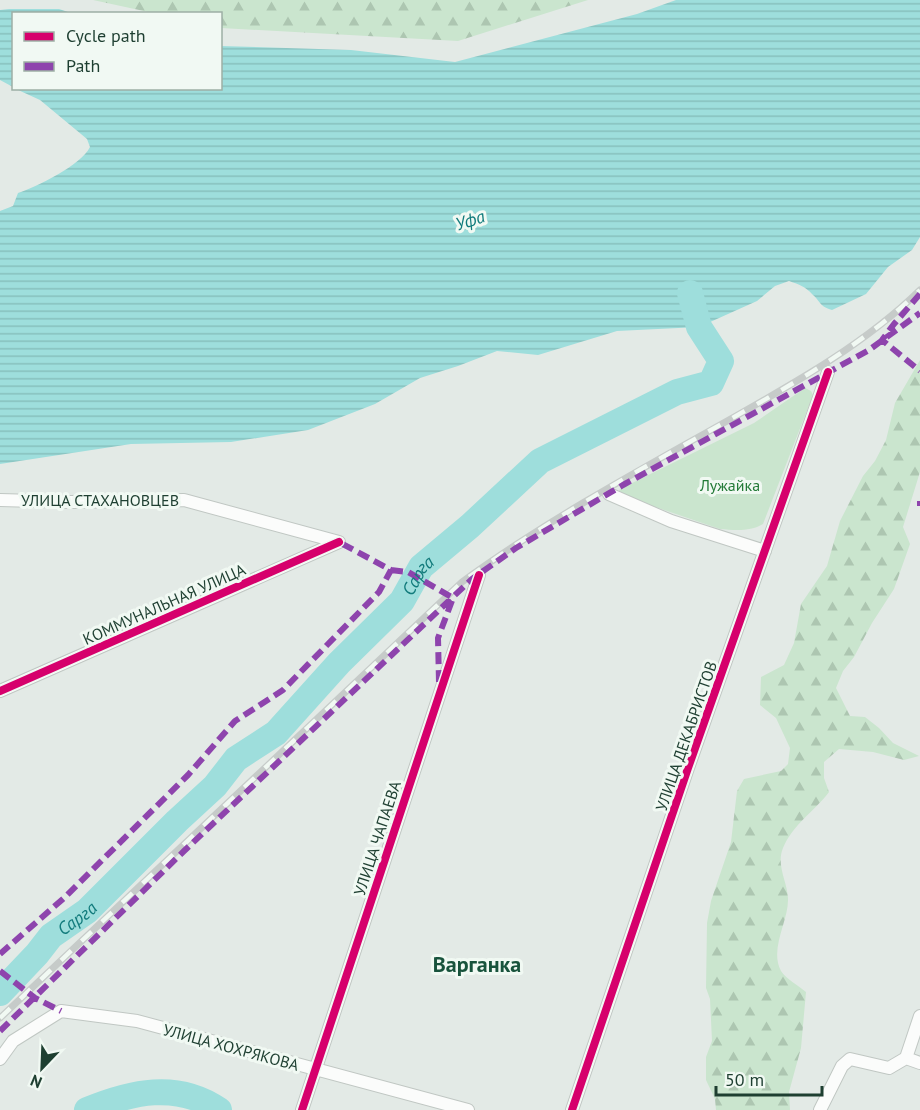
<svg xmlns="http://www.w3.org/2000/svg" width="920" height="1110" font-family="'PT Sans',sans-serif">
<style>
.forest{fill:url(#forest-firs)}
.park{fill:#cae5ce}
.water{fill:url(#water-rules)}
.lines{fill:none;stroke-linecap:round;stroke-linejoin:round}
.river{stroke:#9ededc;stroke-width:26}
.minor-casing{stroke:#c0c7c3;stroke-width:14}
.minor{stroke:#fbfcfb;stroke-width:12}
.rail-casing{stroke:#c6cbc9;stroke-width:7}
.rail{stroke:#f1f9f3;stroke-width:4.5;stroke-dasharray:14;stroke-linecap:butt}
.quiet{stroke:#8e44ad;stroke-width:6;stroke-dasharray:12 6;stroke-linecap:butt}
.cycleway-casing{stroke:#f1f9f3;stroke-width:11}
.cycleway{stroke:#d6006c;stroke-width:8}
.labels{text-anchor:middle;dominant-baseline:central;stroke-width:6;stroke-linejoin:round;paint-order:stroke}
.park-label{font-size:16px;fill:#247b38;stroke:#f1f9f3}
.street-label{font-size:16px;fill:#1e3f31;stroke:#f1f9f3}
.water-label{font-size:18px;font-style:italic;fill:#127b7c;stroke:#f1f9f3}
.district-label{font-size:22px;font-weight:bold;fill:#18533c;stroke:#f1f9f3}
</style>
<defs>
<pattern id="forest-firs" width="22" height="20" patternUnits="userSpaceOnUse" patternTransform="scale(1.5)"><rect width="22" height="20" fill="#cae5ce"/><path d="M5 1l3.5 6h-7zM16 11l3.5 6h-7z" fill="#adc6b1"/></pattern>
<pattern id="water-rules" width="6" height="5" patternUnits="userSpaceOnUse" patternTransform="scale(1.5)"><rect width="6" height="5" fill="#9ededc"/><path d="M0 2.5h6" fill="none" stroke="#88c0bd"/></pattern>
</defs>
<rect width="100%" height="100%" fill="#e3eae6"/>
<path class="forest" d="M93,0H588L458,41L221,28L220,14L153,13Z
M920,360V472L903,527L910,544L894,589L872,623L854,657L843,671L836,688L850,716L865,717L879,728L893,743L919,756L904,760L873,752L839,749L824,762V778L829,792C814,812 793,824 783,848C776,865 787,881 788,898C789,921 769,948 781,971C786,979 799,986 806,992L801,1048L789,1092L790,1110H716L715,1099L706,1080V1057L712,1041L710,999L706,988L707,923L711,901L731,842L737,791L744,779L781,771L788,764L790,748L776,718L760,705L761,677L784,665L794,643L801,604L827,566L840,521L863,476L875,461L886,440L895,403Z"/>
<path class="park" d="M805,388L811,391L813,395L763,524C750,532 734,530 720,529L620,495L619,490L624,487L754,423Z"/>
<path class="water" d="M676,0H920V237L912,250L888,267L866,294L832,310C819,306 821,302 812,294C806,287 798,284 789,281L775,286L757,301L699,327L617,331L538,355L497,351L458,366L420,378L375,404L308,430L231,442L131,444L0,464V211L13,206L18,193C37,187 81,165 90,147L87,139L40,100L16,89L220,88L221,46L351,50L455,62L637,14Z
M9,9H59L71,13L14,14L13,87L0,80V10Z"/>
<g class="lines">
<g class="river">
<path id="s1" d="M0,993L37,954L51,936L87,911L177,821L215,786L236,759L276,733L339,663L402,601L421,567L470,526L540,461L677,392L711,383L721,361L699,327L690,293"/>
<path d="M87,1110C131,1092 177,1081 219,1110"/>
</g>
<g class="minor-casing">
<path id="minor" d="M609,494L671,521L765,551
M0,500L71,502L184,500L339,542
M0,691L339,542
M906,1058L920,1063
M0,1059L13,1041L61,1011L137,1021L468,1110
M302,1110L479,575
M572,1110L688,768L828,372
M820,1110L842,1066L850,1059L889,1068L906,1058L920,1016"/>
</g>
<use href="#minor" class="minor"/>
<g class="rail-casing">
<path id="rail" d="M0,1018L462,582C543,523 632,474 720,425C789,386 863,346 920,290"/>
</g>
<use href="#rail" class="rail"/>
<path class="quiet" d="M920,294L894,324L882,340L920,371
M920,501V506
M391,570L408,572L453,598L438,638L439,682
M0,954L64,898L188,775L235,721L283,690L379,592L391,570L339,542
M0,971L35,998L61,1011
M0,1031L184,851L472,579L516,548L623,485L869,350L920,313"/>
<g class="cycleway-casing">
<path id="cycleway" d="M0,691L339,542
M302,1110L479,575
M572,1110L688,768L828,372"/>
</g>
<use href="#cycleway" class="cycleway"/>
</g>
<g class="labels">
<g class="park-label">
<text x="730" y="485">Лужайка</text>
</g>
<g class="street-label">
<text x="100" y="500">УЛИЦА СТАХАНОВЦЕВ</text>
<text transform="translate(164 604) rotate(-24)">КОММУНАЛЬНАЯ УЛИЦА</text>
<text transform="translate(686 736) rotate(-71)">УЛИЦА ДЕКАБРИСТОВ</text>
<text transform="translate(377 838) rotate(-72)">УЛИЦА ЧАПАЕВА</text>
<text transform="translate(231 1047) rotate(15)">УЛИЦА ХОХРЯКОВА</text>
</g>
<g class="water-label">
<text transform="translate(470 220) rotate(-18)">Уфа</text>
<text stroke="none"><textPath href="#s1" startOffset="594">Сарга</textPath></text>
<text stroke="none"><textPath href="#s1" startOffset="108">Сарга</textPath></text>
</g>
<g class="district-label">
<text x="477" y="964">Варганка</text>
</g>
</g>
<rect x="12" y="12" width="210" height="78" fill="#f1f9f3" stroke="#9dafa5" stroke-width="1.5"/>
<rect x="24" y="32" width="30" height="9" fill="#d6006c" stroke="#9dafa5" stroke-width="1.5"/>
<text x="66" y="42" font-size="18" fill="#1e3f31">Cycle path</text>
<rect x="24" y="62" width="30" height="9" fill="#8e44ad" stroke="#9dafa5" stroke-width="1.5"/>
<text x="66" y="72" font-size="18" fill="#1e3f31">Path</text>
<g transform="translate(42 1068) rotate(203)" stroke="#f1f9f3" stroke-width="4.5" paint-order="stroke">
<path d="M0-4.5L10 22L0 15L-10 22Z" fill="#1e3f31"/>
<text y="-9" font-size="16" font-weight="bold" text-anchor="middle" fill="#1e3f31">N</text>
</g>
<path d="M716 1086v9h106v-9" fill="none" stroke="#1e3f31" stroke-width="3"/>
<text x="725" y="1086" font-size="18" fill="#1e3f31" stroke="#f1f9f3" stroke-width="4.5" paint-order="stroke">50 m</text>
</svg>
